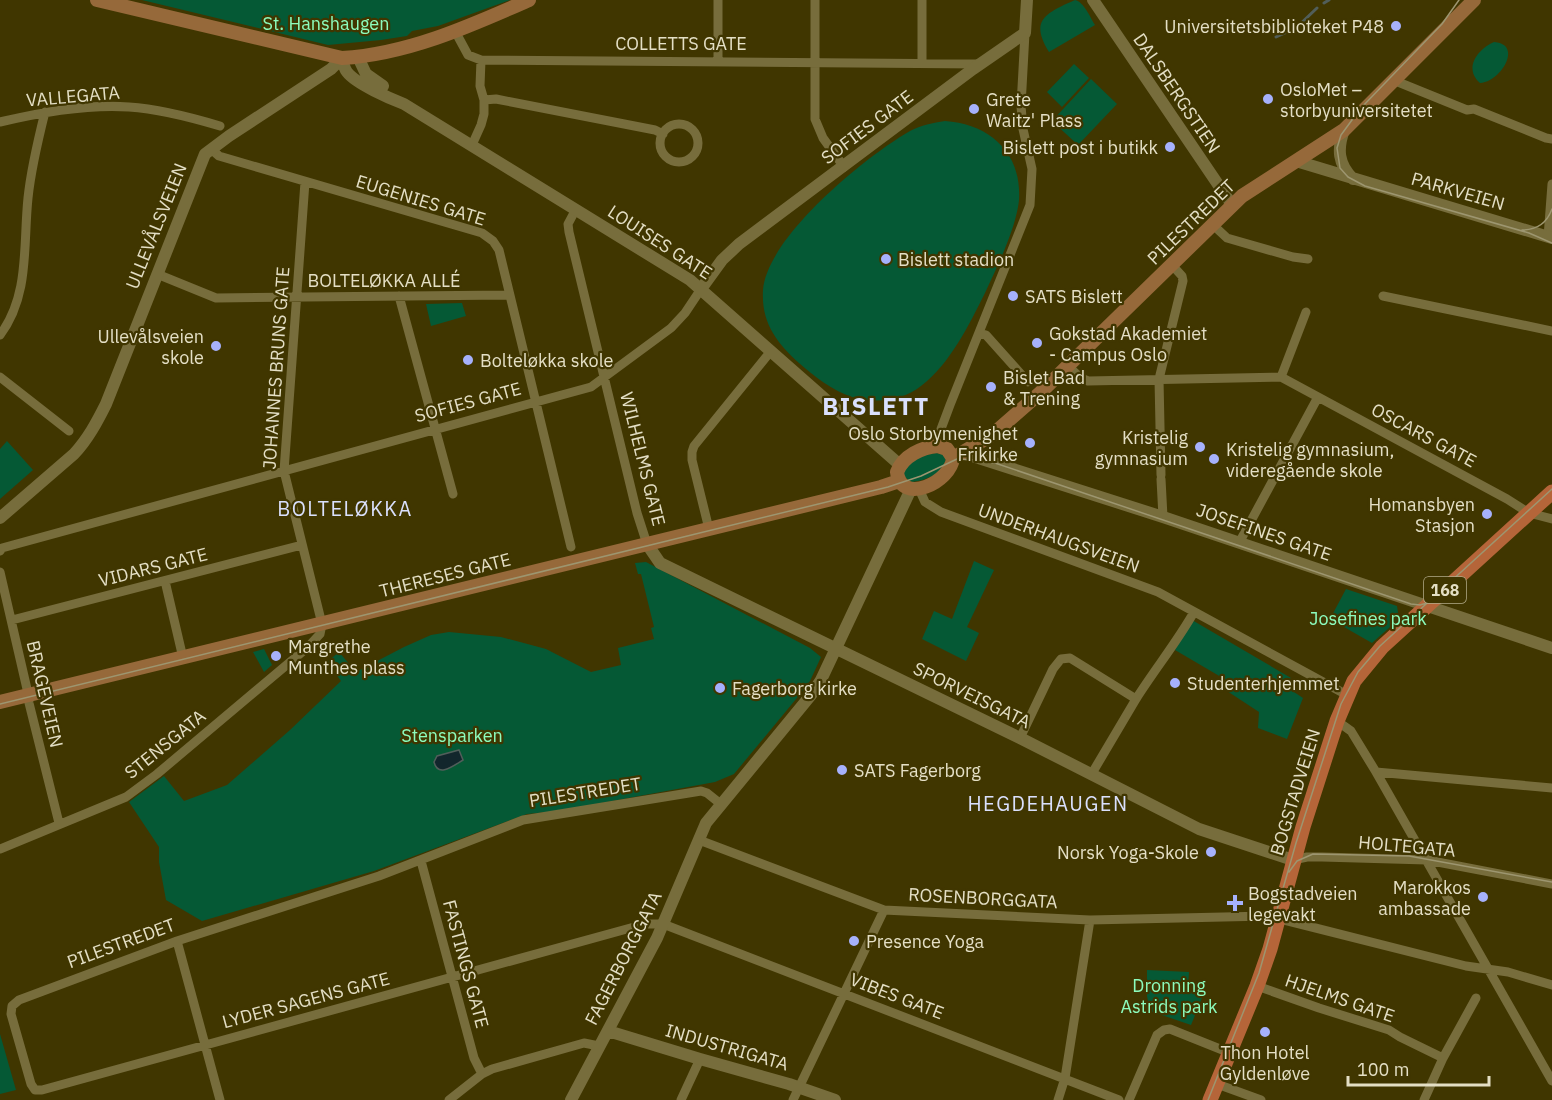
<svg xmlns="http://www.w3.org/2000/svg" width="1552" height="1100" font-family="'IBM Plex Sans',sans-serif">
<style>
.green{fill:#055935}
.water{fill:#12262c;stroke:#515e5a;stroke-width:1.5}
.lines{fill:none;stroke-linecap:round;stroke-linejoin:round}
.stream{stroke:#515e5a;stroke-width:3}
.minor{stroke:#776d3c;stroke-width:9}
.tertiary{stroke:#776d3c;stroke-width:12}
.secondary{stroke:#96693a;stroke-width:14}
.primary{stroke:#b56539;stroke-width:15}
.tram{stroke:#9d9670;stroke-width:1.5}
.poi-dot{fill:#a6b1fc;stroke:#403600;stroke-width:2}
.labels{text-anchor:middle;dominant-baseline:central;stroke-width:4.5;stroke-linejoin:round;paint-order:stroke}
.shield{fill:#403600;stroke:#b3ac8a;stroke-width:1.5}
.shield-label{font-size:16px;font-weight:bold;fill:#e4dfc5}
.park-label{font-size:18px;fill:#8cfcbd;stroke:#403600}
.poi-label{font-size:18px;fill:#e4dfc5;stroke:#403600;text-anchor:start}
.street-label{font-size:18px;fill:#e4dfc5;stroke:#403600}
.neighbourhood-label{font-size:20px;letter-spacing:1.5px;fill:#dae0fd;stroke:#403600}
.district-label{font-size:24px;font-weight:bold;letter-spacing:1.5px;fill:#dae0fd;stroke:#403600}
</style>
<rect width="100%" height="100%" fill="#403600"/>
<path class="green" d="M142,0H510L438,26L412,31L407,36L381,40L328,45Z
M1075,0C1084,2 1090,17 1095,25L1049,52C1029,20 1046,13 1075,0Z
M1494,42C1524,44 1500,83 1480,83C1463,68 1478,49 1494,42Z
M1074,64L1089,78L1062,107L1047,92Z
M1091,79L1117,104L1078,145L1052,121Z
M945,121C989,124 1022,152 1019,200C1016,229 997,267 985,293C969,325 950,364 921,386C902,401 875,404 852,397C833,391 814,376 799,363C777,343 761,323 763,290C767,237 866,156 910,131C921,125 933,123 945,121Z
M462,303L466,316L431,326L426,304Z
M7,441L33,470L0,499V449Z
M936,453L942,454L946,459C942,474 927,480 912,482L903,476C906,461 923,455 936,453Z
M974,561L994,570L967,627L979,633L966,661L922,639L934,611L952,619Z
M646,562L810,648L821,657L810,681L801,693L734,774L715,782L558,811L527,814L374,871L202,921L166,900L159,862V847L129,802L164,776L184,801L227,785L290,730L341,681L327,662L339,652L356,672L404,647L431,635L449,632L501,637L546,649L591,672L621,665L618,648L654,639L651,628L654,627L641,574H638L635,563Z
M1346,589L1397,606L1399,619L1372,643L1330,619Z
M1192,620L1291,678L1285,681V686L1303,698L1287,739L1258,728L1259,712L1224,689L1221,677L1175,650Z
M264,649L272,665L264,672L253,652Z
M1147,970L1189,972L1188,987L1204,993L1191,1025L1150,1011L1147,996Z
M0,1034L16,1090L0,1094Z"/>
<path class="water" d="M459,750L463,760C453,766 438,778 434,762L437,756Z"/>
<g class="lines">
<path class="stream" d="M1324,3L1329,0
M1276,37L1296,28L1317,8"/>
<path class="minor" d="M718,0V60
M815,0V119L823,138L844,167
M922,0V63
M455,31L468,55L481,60L980,64
M1393,80L1467,110L1474,109L1546,138L1552,139
M484,100L496,99L655,130L663,134
M0,122C42,112 86,104 129,107C160,109 190,117 220,126
M660 143a19 19 0 1 1 38 0a19 19 0 1 1-38 0Z
M472,145L481,125L484,114V100L480,86L481,60
M211,149L219,156L482,233L493,241L499,250L571,547
M576,209L568,224L569,232L637,513L647,544
M1212,224L1227,238L1293,257L1308,259
M1548,237L1552,184
M157,274L216,298L508,295
M399,296L453,494
M1383,296L1552,331
M979,333L986,335L1028,382
M0,335C30,295 23,245 28,198C31,169 38,140 45,112
M1069,367L1081,378L1088,381L1281,377L1507,499L1529,513L1552,519
M0,377L69,431
M1281,377L1306,312
M938,446L941,429L950,405L1030,205L1032,169L1023,129L1021,106L1025,33
M1161,475L1159,379L1183,281L1182,276L1172,265
M1161,479L1163,517
M919,489L925,502L941,512L1158,592L1347,695
M709,529L692,460V452L694,446L771,351
M1239,543L1318,397
M0,551L2,548L591,387L671,328L685,313L701,289
M0,572L27,689L29,703L59,823
M165,581L183,658
M12,620L302,545
M1136,699C1155,669 1177,642 1194,612
M1337,721L1351,731L1376,772L1552,1081
M1020,738L1053,669L1061,659L1070,658L1136,699L1091,775
M1376,772L1552,788
M722,805L707,793L701,791L523,820L379,876L177,941L19,1000L12,1006L11,1014L31,1084L35,1090H42L645,924H663L1119,1100
M699,840L884,910L1090,920L1268,916L1466,966L1508,972L1552,985
M0,849L126,797L157,774L308,647L320,634L322,624L284,471L305,182
M1293,860L1307,857H1322L1427,860L1552,884
M421,861L474,1058L482,1074
M177,941L220,1100
M1257,986L1319,1008L1389,1030L1400,1037L1443,1058
M1217,1084L1261,1100
M449,1100L482,1074L492,1069L584,1043L599,1046
M681,1100L700,1059
M793,1100L884,910
M1058,1100L1065,1078L1090,920
M1129,1100L1157,1035L1164,1030L1170,1029L1230,1053
M1424,1100L1443,1058L1476,998"/>
<path class="tertiary" d="M1093,0L1232,205
M358,57L366,74L383,86
M342,58C343,63 344,68 347,72C356,84 391,99 404,104L690,280L900,465
M1344,130C1337,149 1338,164 1353,179
M1296,161L1552,238
M701,289L722,260L739,244L973,69L1025,33L1027,0
M963,453L1163,517L1552,648
M0,518L74,454C88,439 97,422 106,404L205,154L229,136L331,69L342,58
M647,544L660,563L1020,738L1199,829L1293,860
M608,1031L700,1059L789,1084L835,1100
M571,1100L657,938L706,823L811,695L821,680L911,489"/>
<path class="secondary" d="M97,0L342,58C408,54 470,26 529,0
M938,446L947,449L953,458C951,482 901,506 897,472C903,456 922,447 938,446Z
M953,458L992,435L1040,393L1242,196L1344,130L1474,0
M0,702L881,487L899,481"/>
<path class="primary" d="M1210,1100L1257,986L1270,949L1303,827L1337,721L1354,681L1382,647L1552,492"/>
<path class="tram" d="M1459,0L1442,24L1360,109L1341,135L1337,148L1340,168L1348,177L1365,186L1529,233L1552,243
M1522,230C1537,230 1547,223 1552,209
M0,704L888,487L921,476L957,459L976,460L995,463L1411,604L1420,605L1438,600
M1289,872L1297,861L1313,854L1409,856L1552,882
M1208,1100L1259,973L1296,843L1341,704L1358,672L1380,646L1552,489"/>
</g>
<g class="poi-dot">
<circle cx="1396" cy="26" r="6"/>
<circle cx="1268" cy="99" r="6"/>
<circle cx="974" cy="109" r="6"/>
<circle cx="1170" cy="147" r="6"/>
<circle cx="886" cy="259" r="6"/>
<circle cx="1013" cy="296" r="6"/>
<circle cx="1037" cy="343" r="6"/>
<circle cx="216" cy="346" r="6"/>
<circle cx="468" cy="360" r="6"/>
<circle cx="991" cy="387" r="6"/>
<circle cx="1030" cy="443" r="6"/>
<circle cx="1200" cy="447" r="6"/>
<circle cx="1214" cy="459" r="6"/>
<circle cx="1487" cy="514" r="6"/>
<circle cx="276" cy="656" r="6"/>
<circle cx="1175" cy="683" r="6"/>
<circle cx="720" cy="688" r="6"/>
<circle cx="842" cy="770" r="6"/>
<circle cx="1211" cy="852" r="6"/>
<circle cx="1483" cy="897" r="6"/>
<path d="M1232 894h6v6h6v6h-6v6h-6v-6h-6v-6h6z"/>
<circle cx="854" cy="941" r="6"/>
<circle cx="1265" cy="1032" r="6"/>
</g>
<g class="labels">
<rect class="shield" x="1424" y="577" width="42" height="26" rx="4.5"/>
<g class="shield-label">
<text x="1445" y="590">168</text>
</g>
<g class="park-label">
<text x="326" y="23">St. Hanshaugen</text>
<text x="1368" y="618">Josefines park</text>
<text x="452" y="735">Stensparken</text>
<text x="1169" y="985">Dronning<tspan x="1169" dy="21">Astrids park</tspan></text>
</g>
<g class="poi-label">
<text x="1384" y="26" text-anchor="end">Universitetsbiblioteket P48</text>
<text x="1280" y="89">OsloMet –<tspan x="1280" dy="21">storbyuniversitetet</tspan></text>
<text x="986" y="99">Grete<tspan x="986" dy="21">Waitz' Plass</tspan></text>
<text x="1158" y="147" text-anchor="end">Bislett post i butikk</text>
<text x="898" y="259">Bislett stadion</text>
<text x="1025" y="296">SATS Bislett</text>
<text x="1049" y="333">Gokstad Akademiet<tspan x="1049" dy="21">- Campus Oslo</tspan></text>
<text x="204" y="336" text-anchor="end">Ullevålsveien<tspan x="204" dy="21">skole</tspan></text>
<text x="480" y="360">Bolteløkka skole</text>
<text x="1003" y="377">Bislet Bad<tspan x="1003" dy="21">&amp; Trening</tspan></text>
<text x="1018" y="433" text-anchor="end">Oslo Storbymenighet<tspan x="1018" dy="21">Frikirke</tspan></text>
<text x="1188" y="437" text-anchor="end">Kristelig<tspan x="1188" dy="21">gymnasium</tspan></text>
<text x="1226" y="449">Kristelig gymnasium,<tspan x="1226" dy="21">videregående skole</tspan></text>
<text x="1475" y="504" text-anchor="end">Homansbyen<tspan x="1475" dy="21">Stasjon</tspan></text>
<text x="288" y="646">Margrethe<tspan x="288" dy="21">Munthes plass</tspan></text>
<text x="1187" y="683">Studenterhjemmet</text>
<text x="732" y="688">Fagerborg kirke</text>
<text x="854" y="770">SATS Fagerborg</text>
<text x="1199" y="852" text-anchor="end">Norsk Yoga-Skole</text>
<text x="1471" y="887" text-anchor="end">Marokkos<tspan x="1471" dy="21">ambassade</tspan></text>
<text x="1248" y="893">Bogstadveien<tspan x="1248" dy="21">legevakt</tspan></text>
<text x="866" y="941">Presence Yoga</text>
<text x="1265" y="1052" text-anchor="middle">Thon Hotel<tspan x="1265" dy="21">Gyldenløve</tspan></text>
</g>
<g class="street-label">
<text x="681" y="43">COLLETTS GATE</text>
<text transform="translate(1177 93) rotate(56)">DALSBERGSTIEN</text>
<text transform="translate(73 96) rotate(-5)">VALLEGATA</text>
<text transform="translate(867 127) rotate(-37)">SOFIES GATE</text>
<text transform="translate(1458 191) rotate(16)">PARKVEIEN</text>
<text transform="translate(421 200) rotate(17)">EUGENIES GATE</text>
<text transform="translate(1191 222) rotate(-44)">PILESTREDET</text>
<text transform="translate(156 226) rotate(-68)">ULLEVÅLSVEIEN</text>
<text transform="translate(660 242) rotate(33)">LOUISES GATE</text>
<text x="384" y="280">BOLTELØKKA ALLÉ</text>
<text transform="translate(276 368) rotate(-86)">JOHANNES BRUNS GATE</text>
<text transform="translate(468 402) rotate(-15)">SOFIES GATE</text>
<text transform="translate(1424 435) rotate(28)">OSCARS GATE</text>
<text transform="translate(643 459) rotate(76)">WILHELMS GATE</text>
<text transform="translate(1264 532) rotate(19)">JOSEFINES GATE</text>
<text transform="translate(1059 538) rotate(20)">UNDERHAUGSVEIEN</text>
<text transform="translate(153 567) rotate(-14)">VIDARS GATE</text>
<text transform="translate(445 575) rotate(-14)">THERESES GATE</text>
<text transform="translate(45 694) rotate(77)">BRAGEVEIEN</text>
<text transform="translate(972 695) rotate(26)">SPORVEISGATA</text>
<text transform="translate(165 744) rotate(-39)">STENSGATA</text>
<text transform="translate(585 792) rotate(-9)">PILESTREDET</text>
<text transform="translate(1295 792) rotate(-73)">BOGSTADVEIEN</text>
<text transform="translate(1407 846) rotate(5)">HOLTEGATA</text>
<text transform="translate(983 898) rotate(3)">ROSENBORGGATA</text>
<text transform="translate(121 943) rotate(-20)">PILESTREDET</text>
<text transform="translate(623 958) rotate(-63)">FAGERBORGGATA</text>
<text transform="translate(466 964) rotate(75)">FASTINGS GATE</text>
<text transform="translate(897 996) rotate(21)">VIBES GATE</text>
<text transform="translate(1340 998) rotate(19)">HJELMS GATE</text>
<text transform="translate(306 1000) rotate(-15)">LYDER SAGENS GATE</text>
<text transform="translate(727 1047) rotate(16)">INDUSTRIGATA</text>
</g>
<g class="neighbourhood-label">
<text x="345" y="508">BOLTELØKKA</text>
<text x="1048" y="803">HEGDEHAUGEN</text>
</g>
<g class="district-label">
<text x="876" y="406">BISLETT</text>
</g>
</g>
<path d="M1348 1076v9h141v-9" fill="none" stroke="#e4dfc5" stroke-width="3"/>
<text x="1357" y="1076" font-size="18" fill="#e4dfc5" stroke="#403600" stroke-width="4.5" paint-order="stroke">100 m</text>
</svg>
